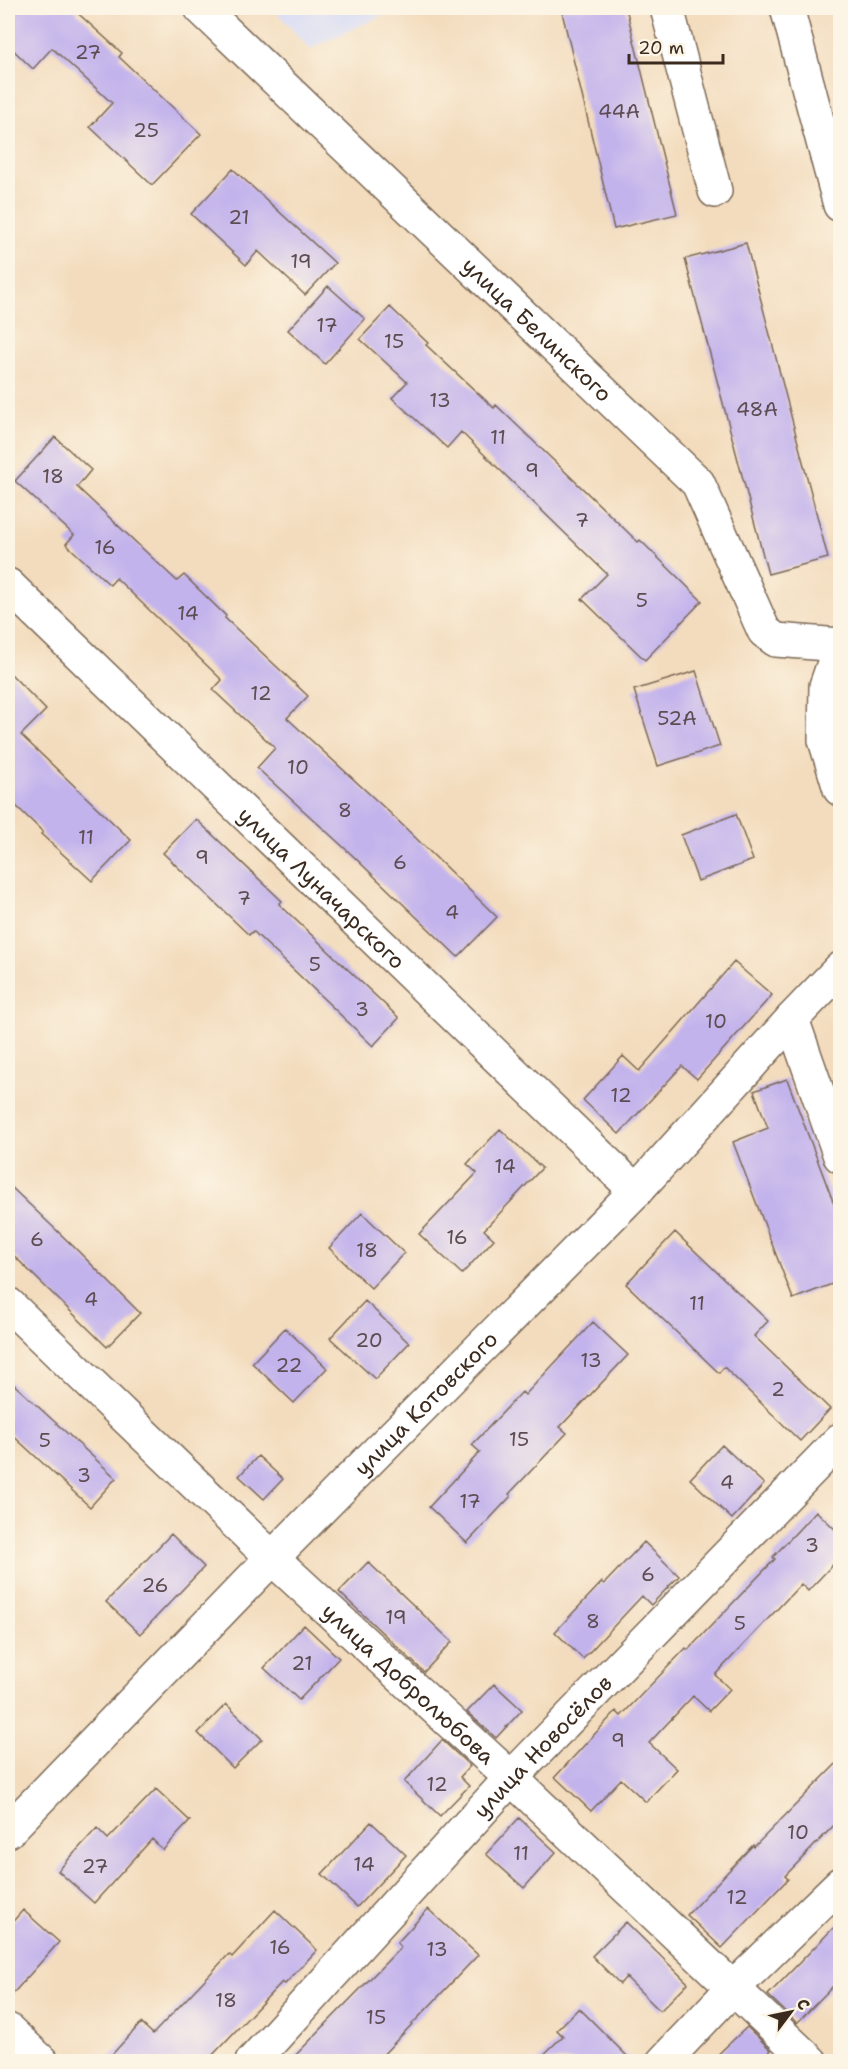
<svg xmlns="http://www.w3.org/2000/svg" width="848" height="2069" font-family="'Shantell Sans',sans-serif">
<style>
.built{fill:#d3d9f9}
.building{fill:#c3b3ec}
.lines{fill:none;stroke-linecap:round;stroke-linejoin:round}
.minor-casing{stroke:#7b6856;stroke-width:36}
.minor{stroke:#fff;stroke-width:33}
.labels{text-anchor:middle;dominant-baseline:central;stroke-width:4.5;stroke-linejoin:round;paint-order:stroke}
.number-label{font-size:20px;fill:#5d4c52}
.street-label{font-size:22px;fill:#3b2a1e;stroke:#fcf5e5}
</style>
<rect width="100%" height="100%" fill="#fcf5e5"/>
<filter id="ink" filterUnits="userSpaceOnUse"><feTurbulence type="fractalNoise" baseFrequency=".0167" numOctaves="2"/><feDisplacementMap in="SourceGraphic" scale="12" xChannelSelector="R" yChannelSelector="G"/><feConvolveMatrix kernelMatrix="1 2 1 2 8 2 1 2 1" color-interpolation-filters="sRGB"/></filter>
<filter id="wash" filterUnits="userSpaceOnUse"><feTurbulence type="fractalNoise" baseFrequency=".008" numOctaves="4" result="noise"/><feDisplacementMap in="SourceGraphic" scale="24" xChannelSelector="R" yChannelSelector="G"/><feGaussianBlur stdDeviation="1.35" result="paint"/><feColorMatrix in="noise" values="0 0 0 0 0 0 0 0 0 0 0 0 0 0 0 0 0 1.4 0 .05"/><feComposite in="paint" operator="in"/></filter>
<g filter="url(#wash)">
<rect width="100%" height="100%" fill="#f3dcbd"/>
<path class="built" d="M273,8H398L310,49Z"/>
<g id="blocks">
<path class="building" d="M8,8H72L122,53L119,57L201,134L152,185L90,127L112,103L52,48L33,69L8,45Z
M561,8H626L677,214L614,229Z
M233,169L335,263L305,295L258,251L246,265L191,214Z
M746,243L828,558L768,574L685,259Z
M328,286L365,319L325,364L288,330Z
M390,307L428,343L426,345L494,408L496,405L638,542L640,540L702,601L645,660L582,599L607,574L461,432L447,448L392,398L407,382L360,339Z
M55,437L91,470L77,487L177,581L184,575L226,616L225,618L308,696L287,718L389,812L497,917L458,957L351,854L257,768L275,748L213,690L222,680L116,578L110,585L66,544L74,535L15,481Z
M8,671L46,710L21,735L131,840L92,881L41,834L43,832L8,798Z
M696,671L720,746L658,766L634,690Z
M736,814L753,860L698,881L681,835Z
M196,819L282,901L279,904L399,1018L373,1046L253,931L249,935L163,853Z
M734,962L772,995L697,1079L682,1066L619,1134L583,1100L623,1056L639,1071Z
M787,1079L840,1220V1281L793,1299L733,1142L768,1128L754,1091Z
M500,1129L542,1168L484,1230L494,1239L462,1274L419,1234L477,1173L467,1164Z
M8,1184L73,1246L140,1313L107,1347L8,1250Z
M362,1213L404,1253L371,1288L329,1248Z
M675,1232L768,1321L754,1336L830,1409L800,1441L724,1367L719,1373L626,1284Z
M365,1301L409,1343L375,1379L330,1338Z
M593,1322L628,1355L560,1427L567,1433L509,1494L511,1496L467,1543L429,1507L480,1452L472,1445L522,1392L525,1395Z
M285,1328L327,1368L294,1403L252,1363Z
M8,1379L116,1478L90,1507L8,1431Z
M722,1445L764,1484L732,1519L690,1479Z
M258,1456L283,1479L264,1499L239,1476Z
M816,1511L840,1534V1557L808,1591L801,1584L715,1675L730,1689L709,1711L693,1696L649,1743L677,1769L646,1802L621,1779L591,1811L555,1777L616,1711L621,1716L686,1648L688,1650L775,1559L773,1557Z
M171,1534L204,1567L140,1634L106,1602Z
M644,1542L679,1576L651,1605L642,1596L583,1659L555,1632L602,1582L604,1584Z
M368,1562L452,1642L424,1672L339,1592Z
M304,1625L339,1658L299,1700L264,1668Z
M494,1684L522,1710L496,1738L467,1712Z
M226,1704L262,1739L233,1768L198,1733Z
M442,1740L470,1766L460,1777L469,1786L440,1816L404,1782Z
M840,1760V1819L785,1876L788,1879L722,1948L687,1915L753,1845L754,1847Z
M156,1789L190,1821L163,1850L152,1839L94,1903L58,1871L97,1828L108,1839Z
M519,1818L556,1852L524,1888L486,1854Z
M371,1822L406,1855L357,1907L322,1874Z
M428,1909L478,1955L377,2061H290L401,1947L397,1943Z
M23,1910L59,1942L8,1999V1927Z
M275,1910L317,1950L285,1984L282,1982L207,2061H106L141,2023L153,2034L229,1954L232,1957Z
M840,1921V1979L797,2023L768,1995Z
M626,1922L688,1983L660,2011L626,1977L620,1984L592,1956Z
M579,2008L632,2061H537L563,2036L557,2030Z
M747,2027L771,2050L760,2061H711Z"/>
</g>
</g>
<g filter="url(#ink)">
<use href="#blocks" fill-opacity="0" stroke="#7b6856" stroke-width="1.5"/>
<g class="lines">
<g class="minor-casing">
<g id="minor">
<path id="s1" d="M201,8L698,483L764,631L776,640L840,645"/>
<path d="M667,8L715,191"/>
<path d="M787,8L840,205"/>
<path id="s2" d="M8,585L636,1191"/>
<path d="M840,646L826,686L825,740L840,789"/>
<path d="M792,1019L840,1156"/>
<path id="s3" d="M8,1304L272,1558L511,1778L811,2062"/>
<path id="s4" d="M8,1831L272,1558L636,1191L792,1019L840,969"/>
<path d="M8,2030L42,2062"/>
<path id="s5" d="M252,2062L511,1778L840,1440"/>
<path d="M663,2062L733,1988L840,1884"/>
</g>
</g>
<use href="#minor" class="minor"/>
</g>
</g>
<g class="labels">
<g class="number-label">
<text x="88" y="52">27</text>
<text x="619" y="111">44А</text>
<text x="146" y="130">25</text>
<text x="239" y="217">21</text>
<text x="301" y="261">19</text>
<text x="327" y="325">17</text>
<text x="394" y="341">15</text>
<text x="440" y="400">13</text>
<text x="757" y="409">48А</text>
<text x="498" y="437">11</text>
<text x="532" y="470">9</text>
<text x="53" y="476">18</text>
<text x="582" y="520">7</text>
<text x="105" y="547">16</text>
<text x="642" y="600">5</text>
<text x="188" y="613">14</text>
<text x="261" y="693">12</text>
<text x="677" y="718">52А</text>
<text x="298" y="767">10</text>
<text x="345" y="810">8</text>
<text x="86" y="837">11</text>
<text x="202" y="857">9</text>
<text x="400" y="862">6</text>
<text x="244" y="898">7</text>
<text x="452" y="912">4</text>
<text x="315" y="964">5</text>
<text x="362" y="1009">3</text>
<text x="716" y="1021">10</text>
<text x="621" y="1095">12</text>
<text x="505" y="1166">14</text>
<text x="457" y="1237">16</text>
<text x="37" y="1239">6</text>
<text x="367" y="1250">18</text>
<text x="91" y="1299">4</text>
<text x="697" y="1303">11</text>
<text x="369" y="1340">20</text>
<text x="591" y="1360">13</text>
<text x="289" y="1365">22</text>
<text x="778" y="1389">2</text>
<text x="519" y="1439">15</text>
<text x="45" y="1440">5</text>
<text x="84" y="1475">3</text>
<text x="727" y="1482">4</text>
<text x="470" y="1501">17</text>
<text x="812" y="1545">3</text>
<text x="648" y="1574">6</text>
<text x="155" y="1585">26</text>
<text x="396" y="1617">19</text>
<text x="593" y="1621">8</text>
<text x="740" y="1623">5</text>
<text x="302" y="1663">21</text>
<text x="618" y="1740">9</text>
<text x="437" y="1784">12</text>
<text x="798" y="1832">10</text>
<text x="521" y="1853">11</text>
<text x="364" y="1864">14</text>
<text x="95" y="1866">27</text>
<text x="737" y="1897">12</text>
<text x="280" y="1947">16</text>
<text x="437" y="1949">13</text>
<text x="226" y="2000">18</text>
<text x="376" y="2017">15</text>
</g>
<g class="street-label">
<text stroke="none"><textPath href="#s1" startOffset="465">улица Белинского</textPath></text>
<text stroke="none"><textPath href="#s2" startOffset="436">улица Луначарского</textPath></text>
<text stroke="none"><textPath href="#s4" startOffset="598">улица Котовского</textPath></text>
<text stroke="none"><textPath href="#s3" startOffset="552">улица Добролюбова</textPath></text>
<text stroke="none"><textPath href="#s5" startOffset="429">улица Новосёлов</textPath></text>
</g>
</g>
<rect width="848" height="2069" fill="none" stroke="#fcf5e5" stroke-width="30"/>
<g transform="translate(791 2012) rotate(58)" stroke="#fcf5e5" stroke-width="4.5" paint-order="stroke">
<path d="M0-4.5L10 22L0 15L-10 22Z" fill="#3b2a1e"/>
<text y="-9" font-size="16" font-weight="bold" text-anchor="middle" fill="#3b2a1e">С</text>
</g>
<path d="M629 54v9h94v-9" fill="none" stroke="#3b2a1e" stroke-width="3"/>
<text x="638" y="54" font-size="18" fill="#3b2a1e" stroke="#fcf5e5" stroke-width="4.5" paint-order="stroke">20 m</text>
</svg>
